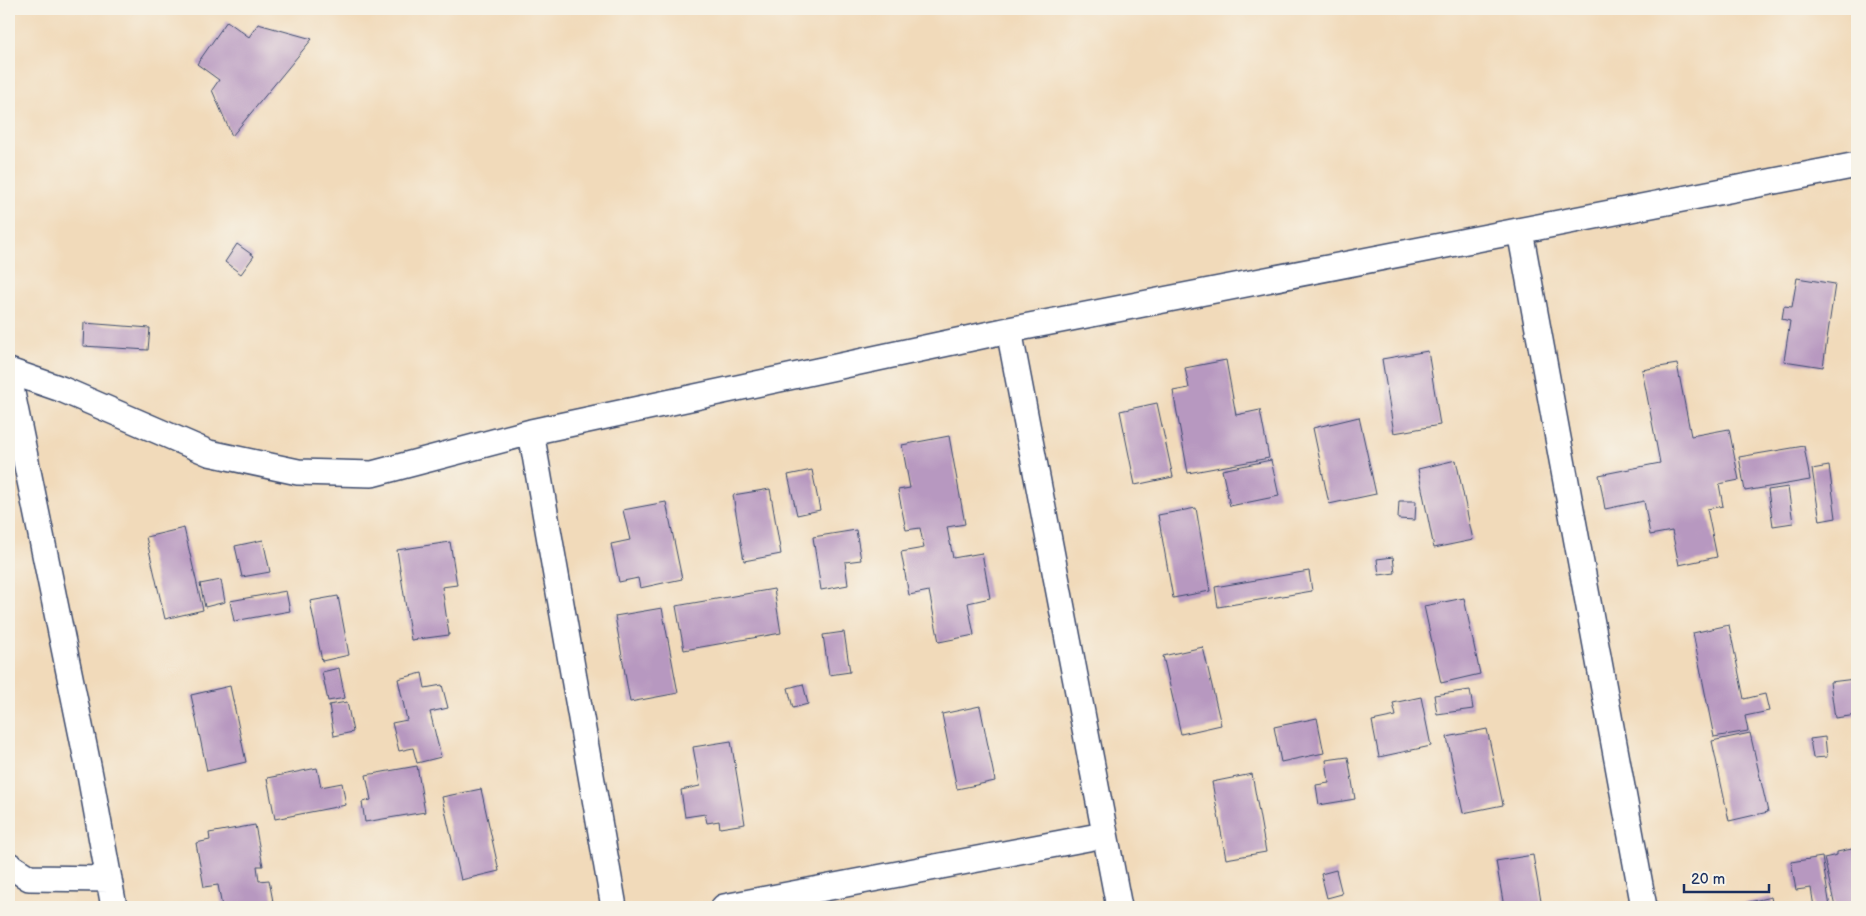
<svg xmlns="http://www.w3.org/2000/svg" width="1866" height="916" font-family="'Balsamiq Sans',sans-serif">
<style>
.building{fill:#b798c0}
.lines{fill:none;stroke-linecap:round;stroke-linejoin:round}
.minor-casing{stroke:#3b496c;stroke-width:28}
.minor{stroke:#fff;stroke-width:25}
</style>
<rect width="100%" height="100%" fill="#f7f3e8"/>
<filter id="ink" filterUnits="userSpaceOnUse"><feTurbulence type="fractalNoise" baseFrequency=".02" numOctaves="2"/><feDisplacementMap in="SourceGraphic" scale="10" xChannelSelector="R" yChannelSelector="G"/><feConvolveMatrix kernelMatrix="1 2 1 2 8 2 1 2 1" color-interpolation-filters="sRGB"/></filter>
<filter id="wash" filterUnits="userSpaceOnUse"><feTurbulence type="fractalNoise" baseFrequency=".0096" numOctaves="4" result="noise"/><feDisplacementMap in="SourceGraphic" scale="20" xChannelSelector="R" yChannelSelector="G"/><feGaussianBlur stdDeviation="1.12" result="paint"/><feColorMatrix in="noise" values="0 0 0 0 0 0 0 0 0 0 0 0 0 0 0 0 0 1.4 0 .05"/><feComposite in="paint" operator="in"/></filter>
<g filter="url(#wash)">
<rect width="100%" height="100%" fill="#f1daba"/>
<g id="blocks">
<path class="building" d="M227,21L249,37L258,24L312,39L232,136L212,90L219,80L197,64Z
M237,244L254,256L241,274L225,262Z
M1797,278L1835,284L1823,367L1784,361L1790,321L1782,319L1784,306L1792,307Z
M84,323L150,328L148,350L83,346Z
M1428,351L1440,425L1394,433L1382,359Z
M1226,360L1236,415L1260,410L1269,458L1188,473L1173,391L1189,388L1185,368Z
M1677,364L1691,436L1729,429L1739,480L1719,484L1723,506L1707,509L1717,557L1679,565L1672,531L1650,535L1644,501L1605,509L1599,475L1660,463L1642,370Z
M1853,369H1857V386H1856Z
M1157,403L1173,477L1135,485L1120,411Z
M1359,417L1376,494L1329,504L1313,428Z
M949,436L965,524L947,527L953,558L982,553L990,598L968,603L974,635L939,642L929,591L909,595L901,552L924,548L920,528L906,530L898,490L910,488L902,445Z
M1804,446L1810,480L1745,491L1739,457Z
M1271,460L1279,496L1230,506L1222,470Z
M1456,460L1473,540L1434,548L1418,469Z
M1829,466L1836,518L1820,521L1812,469Z
M812,470L820,510L797,515L788,475Z
M1788,487L1793,523L1773,526L1768,490Z
M770,489L781,554L744,561L733,495Z
M1399,501H1416L1415,520L1398,519Z
M666,502L682,579L640,588L638,578L619,582L611,544L630,540L623,510Z
M1196,508L1210,591L1173,598L1158,515Z
M184,528L203,610L165,619L146,537Z
M856,530L861,560L845,562L848,585L821,590L813,537Z
M263,540L270,572L242,577L235,546Z
M450,542L457,585L442,587L449,635L411,640L397,550Z
M1393,557L1395,573L1379,575L1377,559Z
M1309,571L1312,591L1218,607L1215,587Z
M221,580L225,602L205,607L200,584Z
M774,589L781,633L684,650L676,606Z
M286,591L290,611L234,621L230,601Z
M338,596L349,655L322,661L310,601Z
M1464,598L1480,674L1441,683L1424,606Z
M662,608L678,693L630,702L615,616Z
M1729,625L1744,699L1765,694L1769,711L1745,716L1748,731L1714,737L1693,633Z
M844,632L850,672L829,675L823,635Z
M1203,647L1221,725L1181,734L1163,656Z
M339,668L345,698L328,701L322,672Z
M422,673L425,688L442,685L448,708L430,712L441,757L417,763L413,748L399,751L392,723L407,720L398,679Z
M1855,679L1857,715L1835,718L1830,682Z
M803,684L808,704L793,708L788,688Z
M230,686L246,762L207,771L191,695Z
M1470,690L1473,709L1437,714L1434,695Z
M1421,697L1431,746L1379,757L1372,721L1396,716L1393,703Z
M347,702L353,732L334,736L329,705Z
M980,706L995,781L957,789L942,714Z
M1317,718L1324,753L1281,762L1274,727Z
M1487,729L1503,805L1463,813L1447,737Z
M1750,733L1768,812L1729,821L1712,741Z
M1825,737L1827,757L1813,758L1810,739Z
M731,741L745,824L720,828L719,821L707,823L705,814L685,817L681,790L700,786L693,747Z
M1348,757L1355,799L1319,805L1316,785L1329,783L1326,760Z
M417,766L425,812L365,822L362,802L371,800L366,775Z
M317,768L321,787L342,783L346,805L275,819L267,778Z
M1252,774L1266,852L1226,859L1212,782Z
M481,789L499,871L461,880L442,797Z
M255,825L263,866H257L259,881L269,880L274,907H222L218,885L204,887L196,843L210,840L209,833Z
M1857,848V905L1835,907L1824,858L1837,855V852Z
M1533,855L1542,907H1504L1496,861Z
M1822,857L1830,907H1814L1811,888L1796,890L1791,862Z
M1336,870L1342,894L1327,898L1321,874Z
M1771,897L1773,907H1736V905Z"/>
</g>
</g>
<g filter="url(#ink)">
<use href="#blocks" fill-opacity="0" stroke="#3b496c" stroke-width="1"/>
<g class="lines">
<g class="minor-casing">
<path id="minor" d="M1520,231L1644,907
M1009,330L1119,907
M9,371L61,389L209,453L298,472L372,474L531,432L1009,330L1857,165
M9,378L90,775L114,907
M531,432L614,907
M9,865L29,878L109,879
M724,907L1104,835"/>
</g>
<use href="#minor" class="minor"/>
</g>
</g>
<rect width="1866" height="916" fill="none" stroke="#f7f3e8" stroke-width="30"/>
<path d="M1684 884v8h85v-8" fill="none" stroke="#1b2f5e" stroke-width="2.5"/>
<text x="1691" y="884" font-size="15" fill="#1b2f5e" stroke="#f7f3e8" stroke-width="4" paint-order="stroke">20 m</text>
</svg>
